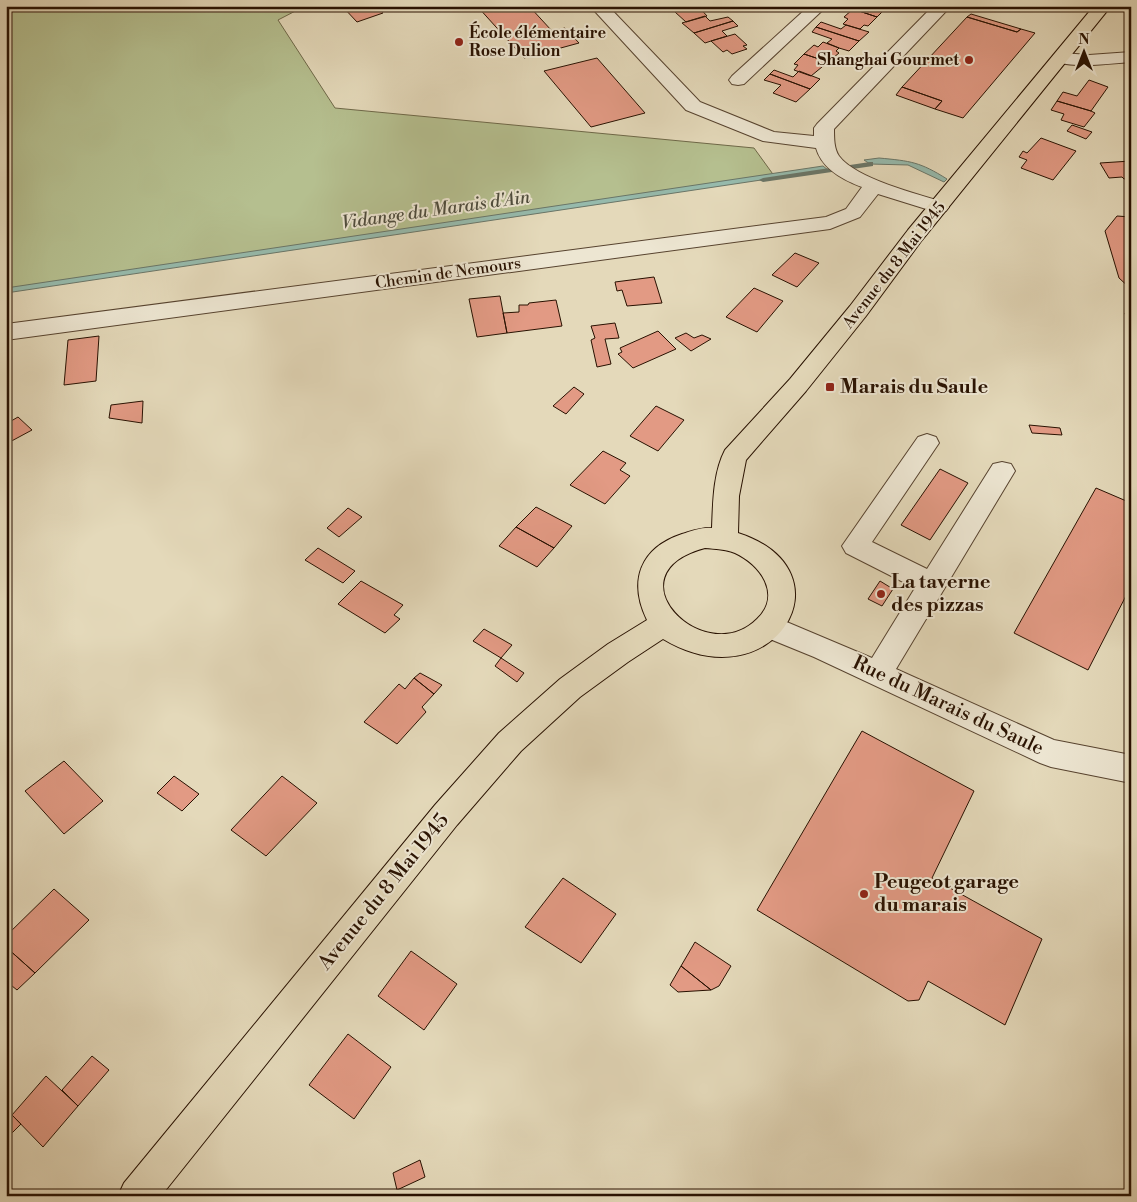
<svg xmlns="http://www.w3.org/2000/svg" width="1137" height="1202" font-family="'Libre Bodoni',serif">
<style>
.green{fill:#b5bf8f;stroke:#6e6848}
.water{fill:#96baac;stroke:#6a7668}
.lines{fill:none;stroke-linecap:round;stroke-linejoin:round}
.stream{fill:#6a7668;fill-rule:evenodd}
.building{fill:#e29a84;stroke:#281101}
.minor-casing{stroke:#57432f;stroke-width:2}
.major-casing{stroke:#281101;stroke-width:2}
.minor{fill:#ede6d2;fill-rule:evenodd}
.major{fill:#e4d9ba;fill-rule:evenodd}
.poi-dot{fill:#8f2418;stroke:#ede6d2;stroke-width:2}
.labels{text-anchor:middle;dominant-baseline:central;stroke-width:4;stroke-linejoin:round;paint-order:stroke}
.far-poi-label{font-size:16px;font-weight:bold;fill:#281101;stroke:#ede6d2;text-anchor:start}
.far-street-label{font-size:16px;fill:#281101;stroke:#ede6d2}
.far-water-label{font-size:18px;font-style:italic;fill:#4e4c3d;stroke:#ede6d2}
.poi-label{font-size:20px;font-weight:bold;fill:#281101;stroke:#ede6d2;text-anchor:start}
.street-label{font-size:20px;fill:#281101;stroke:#ede6d2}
</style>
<rect width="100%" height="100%" fill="#e4d9ba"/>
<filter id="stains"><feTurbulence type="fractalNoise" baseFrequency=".004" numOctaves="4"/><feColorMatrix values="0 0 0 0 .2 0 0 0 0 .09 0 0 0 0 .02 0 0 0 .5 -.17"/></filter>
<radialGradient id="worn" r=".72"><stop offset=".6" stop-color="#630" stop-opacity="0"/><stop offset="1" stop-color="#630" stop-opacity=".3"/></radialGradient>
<path class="green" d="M6,6H305L278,20L335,108L754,148L775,177L6,291Z"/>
<path class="water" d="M879,158C911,161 920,162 947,179L944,182L908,165L870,164L864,160Z
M823,166L828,170L6,293V288Z"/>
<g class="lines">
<path class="stream" d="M870,162H873V166L763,182L759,180L763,178Z"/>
</g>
<path class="building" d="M342,6H380L378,7L383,13L357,22Z
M477,6H529L552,31L565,28L579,43L524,58Z
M674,6H698L707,16L686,22L675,12L678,10Z
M857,6H884L886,8L877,17L853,9Z
M853,9L877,17L868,26L864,25L860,29L843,24L848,19L844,17Z
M971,14L1021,29L1017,32L967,17Z
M705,16L710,21L728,17L733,21L694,33L682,23Z
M967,17L1017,32L1021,29L1035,33L963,118L935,109L942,101L902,87Z
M733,21L738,26L722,31L727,36L711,41L705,43L694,33Z
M821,22L841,29L846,25L869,32L859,41L816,27Z
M816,27L859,41L849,51L839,48L827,43L832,39L812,32Z
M735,34L747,45L743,46L747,49L732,54L727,50L723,52L711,41Z
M823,42L839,48L836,51L839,53L828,62L804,54L814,45L818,47Z
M804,54L828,62L811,76L794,70L798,65L794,64Z
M597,58L645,113L591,127L544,71Z
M774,70L793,77L799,71L820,79L810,89L770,74Z
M770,74L810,89L796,102L773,93L781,85L764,80Z
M1089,80L1108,87L1091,111L1057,101L1063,92L1077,96Z
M902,87L942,101L935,109L896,95Z
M1057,101L1091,111L1095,113L1084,127L1061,120L1064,114L1051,110Z
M1072,125L1092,132L1086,139L1067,131Z
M1041,138L1076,151L1053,180L1021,168L1027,160L1019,157L1023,151L1027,153Z
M1131,161V178L1124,179L1122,177L1109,178L1100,163Z
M1117,216L1131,217V289L1119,278L1105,231Z
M795,253L819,263L797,287L772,275Z
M654,277L662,303L627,306L622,290L617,291L615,282Z
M754,288L783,301L757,332L726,317Z
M500,296L507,333L477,337L469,299Z
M556,300L562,326L507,333L503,313L519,312V305H528L529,303Z
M1125,313L1131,314V335Z
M615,323L619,338L605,339L611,364L597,367L591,340L595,338L591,326Z
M658,331L676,349L633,368L618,354L622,352L620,348Z
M686,333L694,338L702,335L711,339L691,351L675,338Z
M99,336L96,381L64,385L68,340Z
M574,387L584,394L566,414L553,406Z
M143,401L142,423L109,418L111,405Z
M656,406L684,420L658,451L630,436Z
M18,417L32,430L6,444V424Z
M1029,425L1060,428L1062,435L1032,433Z
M603,451L626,463L620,470L630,476L605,504L570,485Z
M940,469L968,483L930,540L901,525Z
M1096,488L1131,503V586L1088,670L1014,633Z
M536,507L572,526L554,548L516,527Z
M348,508L362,517L339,537L327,528Z
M516,527L554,548L537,567L499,546Z
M318,548L355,571L343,583L305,560Z
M361,581L403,605L394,615L400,619L385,633L338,604Z
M880,581L893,589L882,606L868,599Z
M484,629L512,645L501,658L473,641Z
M501,658L524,673L517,682L495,666Z
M420,673L442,685L434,694L414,678Z
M414,678L434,694L422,707L426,712L397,744L364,722L399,684L405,689Z
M862,731L974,791L932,878L1042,939L1005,1025L928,981L919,1000L908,1001L757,910Z
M64,761L103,801L64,834L25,791Z
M174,776L199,794L182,811L157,793Z
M282,776L317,803L266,856L231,830Z
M563,878L616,914L581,963L525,927Z
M54,889L89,920L35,973L6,947V936Z
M695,942L731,966L719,986L711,990L681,966Z
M6,947L35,973L17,990L6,981Z
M411,951L457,984L424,1030L378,996Z
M681,966L711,990L678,992L670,985Z
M348,1034L391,1067L354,1119L309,1085Z
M92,1056L109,1070L78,1106L62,1090Z
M46,1076L78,1106L43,1147L12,1115Z
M6,1109L21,1124L6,1139Z
M420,1160L425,1177L397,1190L393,1173Z"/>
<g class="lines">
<g class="minor-casing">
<path id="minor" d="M590,6H608L700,102L774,132L814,136V128L817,124L933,6H951L834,129C834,138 834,149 839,156C856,179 918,194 946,203L949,207L946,211L939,213L878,194L860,217L830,229L6,340V324L826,217L846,209L862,187C843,180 822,169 816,148L763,141L686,110Z
M809,6H827L744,84L738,85L732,84L729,80L732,76Z
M1131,52V62C1106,64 1080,68 1056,62L1053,58L1056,54L1062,53L1089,55Z
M927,434L936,437L939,443L872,542L927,569L993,464L1002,462L1011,464L1015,471L896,669L1054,740L1131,755V783L1051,767L1040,763L814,657L760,635L756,627L760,619L770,615L872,658L915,588L846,553L842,546L918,437Z"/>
</g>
<g class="major-casing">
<path id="major" d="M1094,6H1111L922,240L866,316L806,391L746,460L739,496L738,533C855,571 773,705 663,639L628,662L580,697L521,751L457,825L161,1196H118L124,1183L435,805L499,733L560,679L608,644L647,620C628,581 640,548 682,534C692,531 702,527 712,528C713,503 713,473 725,450L790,379L850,306L908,230ZM705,548C715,549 726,549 735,553C761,565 782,595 757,619C705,671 607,574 705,548Z"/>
</g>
<use href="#minor" class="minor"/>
<use href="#major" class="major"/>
</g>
<g class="poi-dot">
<circle cx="459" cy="42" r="5"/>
<circle cx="969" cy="60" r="5"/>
<rect x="825" y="382" width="10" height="10" rx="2.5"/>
<circle cx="881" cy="594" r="5"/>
<circle cx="864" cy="894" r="5"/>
</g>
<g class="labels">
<g class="far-poi-label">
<text x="469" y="33">École élémentaire<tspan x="469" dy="18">Rose Dulion</tspan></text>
<text x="959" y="60" text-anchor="end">Shanghai Gourmet</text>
</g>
<g class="far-street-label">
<text transform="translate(894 265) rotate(-52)">Avenue du 8 Mai 1945</text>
<text transform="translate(448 273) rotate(-8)">Chemin de Nemours</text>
</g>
<g class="far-water-label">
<text transform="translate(436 210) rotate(-8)">Vidange du Marais d'Ain</text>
</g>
<g class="poi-label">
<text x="840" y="387">Marais du Saule</text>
<text x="891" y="582">La taverne<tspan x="891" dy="23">des pizzas</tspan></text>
<text x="874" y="882">Peugeot garage<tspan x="874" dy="23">du marais</tspan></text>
</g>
<g class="street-label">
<text transform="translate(948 706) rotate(25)">Rue du Marais du Saule</text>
<text transform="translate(384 892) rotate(-51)">Avenue du 8 Mai 1945</text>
</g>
</g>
<rect width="1137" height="1202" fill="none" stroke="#e4d9ba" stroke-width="25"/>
<rect x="8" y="8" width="1122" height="1187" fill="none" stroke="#281101" stroke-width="2.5"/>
<rect x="12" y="12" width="1112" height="1177" fill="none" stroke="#281101"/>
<g transform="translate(1084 52)" stroke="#ede6d2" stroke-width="4" paint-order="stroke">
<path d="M0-4L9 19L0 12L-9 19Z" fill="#281101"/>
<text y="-8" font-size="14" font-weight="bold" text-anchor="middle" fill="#281101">N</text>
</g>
<rect width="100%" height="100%" filter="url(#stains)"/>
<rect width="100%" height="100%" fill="url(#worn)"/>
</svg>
